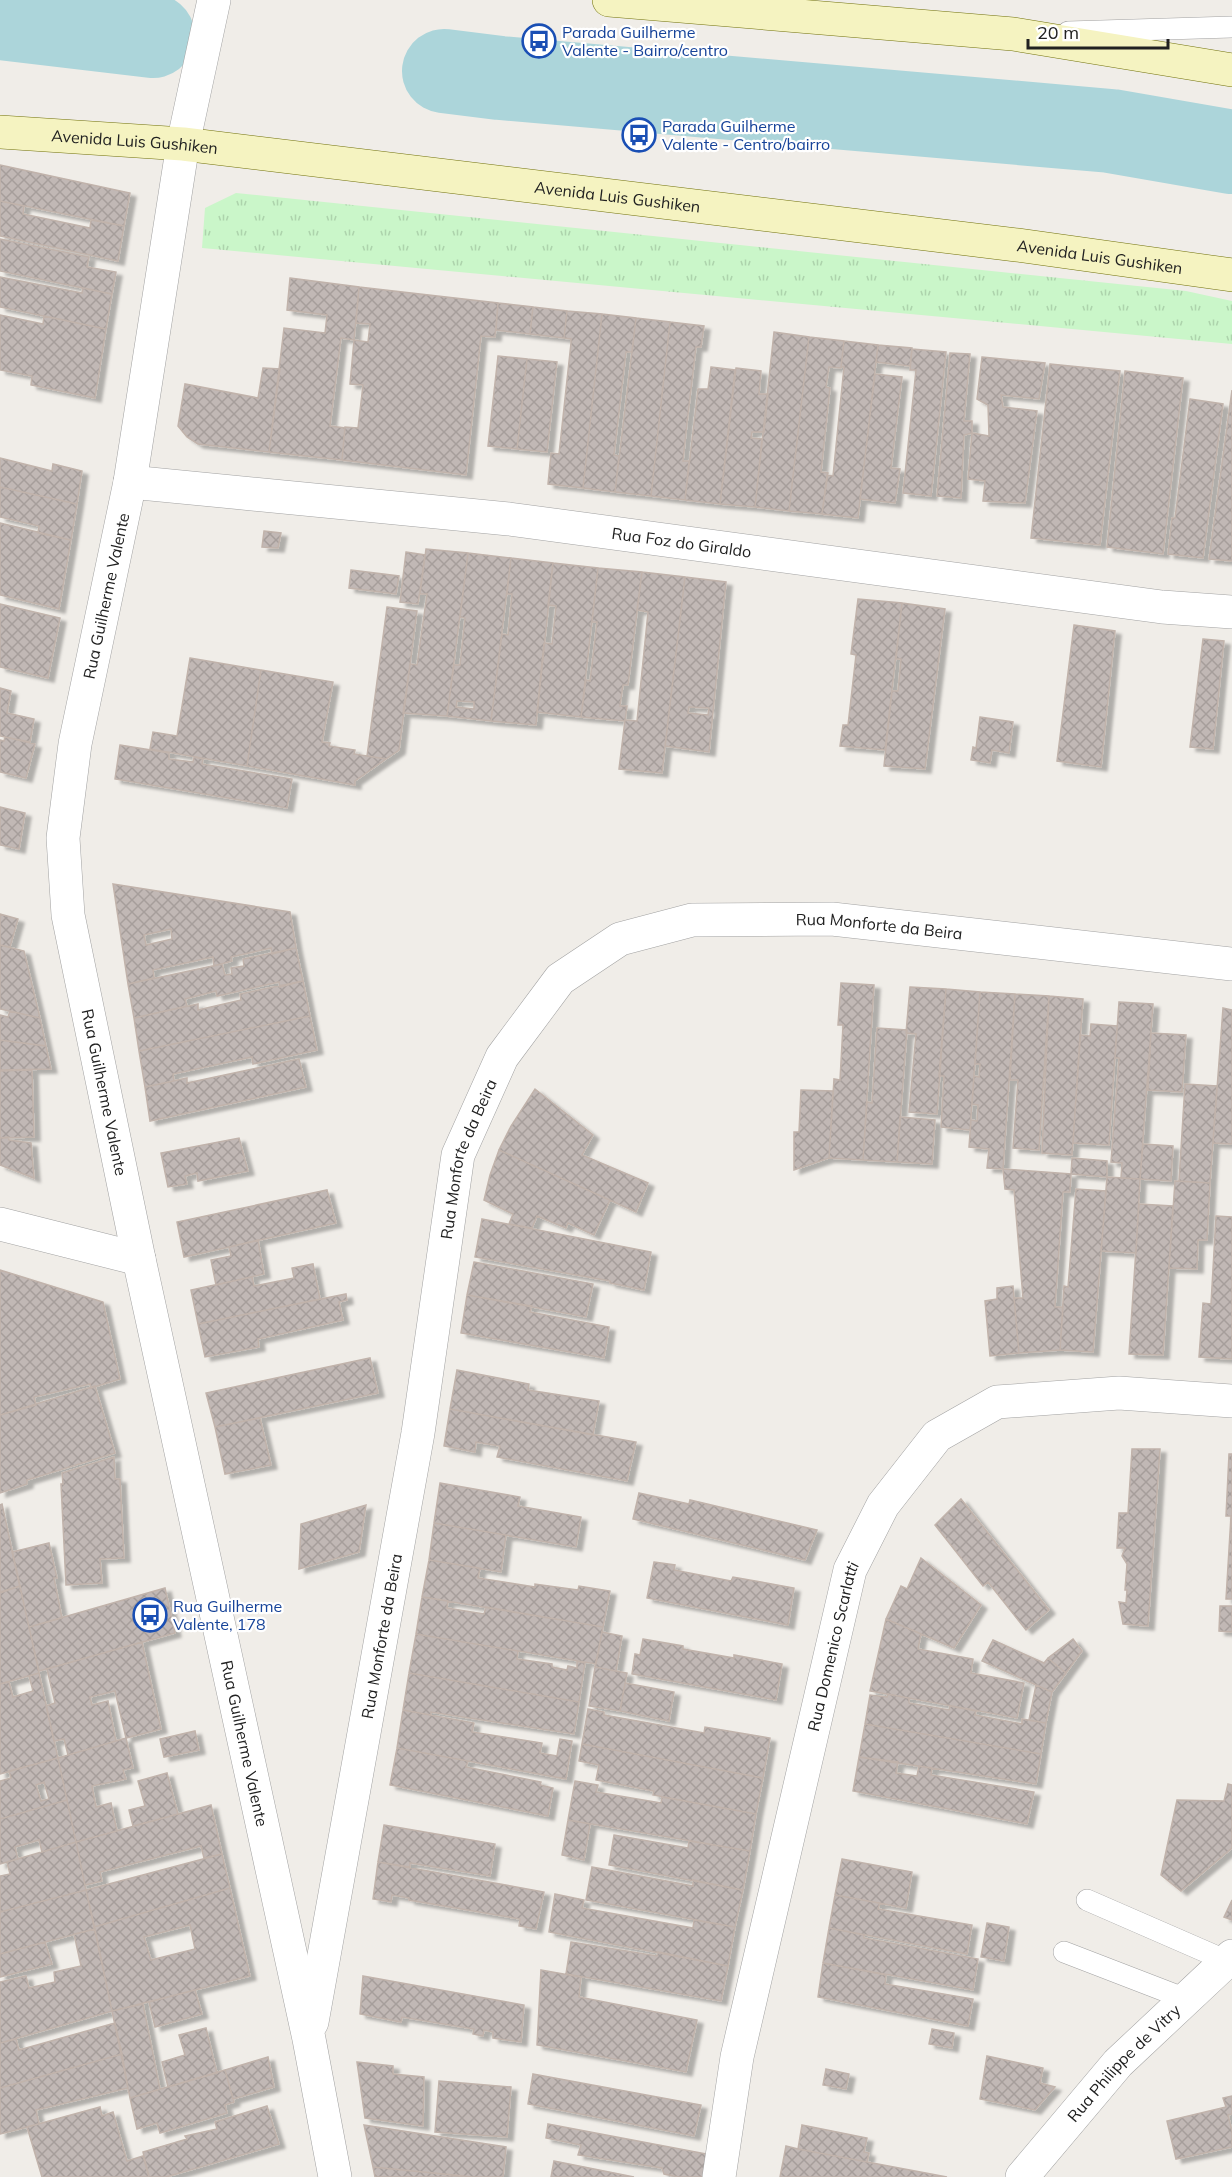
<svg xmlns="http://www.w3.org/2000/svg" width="1232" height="2177" font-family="Mulish,sans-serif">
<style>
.park{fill:url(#park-tufts)}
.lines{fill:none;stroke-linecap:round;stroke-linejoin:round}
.river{stroke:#acd5da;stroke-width:84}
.building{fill:url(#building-cross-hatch);stroke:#c1b3ab;stroke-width:1.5;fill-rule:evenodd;filter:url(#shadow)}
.service-casing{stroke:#a2a2a2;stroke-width:22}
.minor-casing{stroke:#a2a2a2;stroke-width:34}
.secondary-casing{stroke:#72720d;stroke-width:34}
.service{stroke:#fff;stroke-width:21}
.minor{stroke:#fff;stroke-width:33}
.secondary{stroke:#f5f3c1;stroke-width:33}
.labels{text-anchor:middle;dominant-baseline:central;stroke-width:4.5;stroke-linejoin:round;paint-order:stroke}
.transit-label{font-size:16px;fill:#164399;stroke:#fff;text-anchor:start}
.street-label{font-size:16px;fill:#212121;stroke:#fff}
</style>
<defs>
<pattern id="park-tufts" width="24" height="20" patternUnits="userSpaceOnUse" patternTransform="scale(1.5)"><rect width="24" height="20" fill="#caf6c9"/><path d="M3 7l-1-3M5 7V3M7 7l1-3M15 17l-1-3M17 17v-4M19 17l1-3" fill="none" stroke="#add3ac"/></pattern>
<pattern id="building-cross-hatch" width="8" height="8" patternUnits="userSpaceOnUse" patternTransform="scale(1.5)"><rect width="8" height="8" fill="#c1b8b5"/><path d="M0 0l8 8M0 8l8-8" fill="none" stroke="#a69e9b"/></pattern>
<filter id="shadow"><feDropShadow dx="6" dy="4" stdDeviation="1.5" flood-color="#0004"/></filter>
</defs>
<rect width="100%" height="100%" fill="#f0ede8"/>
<path class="park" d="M236,193L1186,291L1232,301V344L202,248L205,208Z"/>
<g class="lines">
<path class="river" d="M0,18L153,36
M444,71L500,78L1111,131L1232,152"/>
</g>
<path class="building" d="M0,165L130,193L124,226L0,201Z
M0,201L24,206L23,214L90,228L91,220L124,226L118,261L0,236Z
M0,239L89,257L87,267L116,272L112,294L0,271Z
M0,277L82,293L83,288L112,294L106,329L0,307Z
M290,278L359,287L354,340L341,338L330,426L345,428L342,460L269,452L284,328L325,333L327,315L287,310Z
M359,287L498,303L495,337L481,336L466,475L342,460L345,427L358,428L363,385L350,384L354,340L368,342L370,324L356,323Z
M498,303L533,307L530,334L496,330Z
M533,307L567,311L564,338L530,334Z
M567,311L602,314L583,488L548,484L551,453L559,454L571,343V339L564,338Z
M602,314L636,318L632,352H626L614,455L619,456L615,492L583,488Z
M0,315L43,324L44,316L106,329L95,398L31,385L32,376L0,370Z
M636,318L670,322L651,496L615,492Z
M670,322L704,326L701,347H696L687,423L683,461H689L685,500L651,496Z
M774,332L809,337L789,511L755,507Z
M809,337L844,341L841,368L829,367L826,387L830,388L821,472L828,473L822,514L789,511Z
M844,341L878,345L858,518L822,514L827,475L833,476L844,367H841Z
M878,345L912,348L910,366L876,362Z
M912,349L946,352L931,496L903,493L916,370H910Z
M950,353L970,354L964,421H972V433L964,435L961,498L937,496Z
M498,356L527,359L517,449L488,446Z
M982,357L1045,363L1039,399L1001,395L1003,407L1037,411L1025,503L983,501L985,481L968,479L972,433L989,436L988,405L977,399Z
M527,359L557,362L547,452L517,449Z
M1050,364L1120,371L1100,545L1031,538Z
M711,367L735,370L720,504L685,500L698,389H708Z
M263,368L280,369L269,452L198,444L187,437L178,426L185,384L258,398Z
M736,368L761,371L759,394H768L764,432H752L751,438L762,439L755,507L720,504Z
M1125,371L1183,378L1163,554L1107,547Z
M875,374L902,377L891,468L900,469L895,503L860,499Z
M1232,390V561L1209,559Z
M1190,399L1223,404L1203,558L1168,554L1172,518H1175Z
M0,458L52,471L53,464L82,471L77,504L0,487Z
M0,487L77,504L71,540L38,533L39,526L0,517Z
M0,523L71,540L59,609L0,595Z
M264,531L281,533L278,548L262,547Z
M426,549L468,553L447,716L403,713L410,664L417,665L427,594H420Z
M406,552L425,555L418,604L400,602Z
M468,553L511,558L491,721L447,716L454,665H460L465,618L460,617ZM457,701L474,702V709L456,707Z
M511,558L553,563L536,725L491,721L502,634L508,635L512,594H507Z
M553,563L598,568L581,717L537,712L544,643L552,644L556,606L548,605Z
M598,568L642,572L628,685H623L620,706H627L625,721L581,717L586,680L590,681L597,622H592Z
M351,570L399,576L396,594L349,588Z
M642,572L685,577L662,773L619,769L625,720L637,721L648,612L637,610Z
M685,577L726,582L709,752L665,746ZM689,707L709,708L708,715L688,713Z
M858,599L902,603L885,750L840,746L843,725H848L856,655L851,654Z
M902,603L945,609L925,769L884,766L892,691H898L901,659H896Z
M0,604L60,618L48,678L0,667Z
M387,607L417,611L399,750L386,759L367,756Z
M1074,625L1115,631L1101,767L1057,761Z
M1203,639L1224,641L1213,749L1190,747Z
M190,658L261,670L247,766L150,749L153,732L177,736Z
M261,670L333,682L322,742L330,743L329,746L355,750L354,754L386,759L355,781V785L247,766Z
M0,688L11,691L7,713L34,719L30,742L0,736Z
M980,717L1013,722L1009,753L992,750L990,763L971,760L973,747L976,748Z
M5,737L35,744L26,778L0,772V740L4,741Z
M120,745L169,753V759L193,762L194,757L203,759L202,764L292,779L287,808L115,779Z
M0,807L25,813L19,849L0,845Z
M113,884L290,912L296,948L272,954L271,948L231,957L232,961L214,966L213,957L153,970L154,978L128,984ZM171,929L172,939L146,945L144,935Z
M0,914L18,919L10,947L0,945Z
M0,945L24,951L40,1018L0,1009Z
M296,948L303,981L280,987L279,982L217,996L216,991L185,999L187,1006L134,1018L128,984L222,964L225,975L232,974L231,968L244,966L243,959Z
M303,981L310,1016L139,1051L134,1018L198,1004V1010L241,1000L240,994Z
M841,983L874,985L863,1160L829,1158L834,1079L840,1080L843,1025H838Z
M910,987L946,989L937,1114L909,1112L916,1034L906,1033Z
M946,989L980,992L970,1130L941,1127L944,1076H939Z
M980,992L1015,994L1003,1169L987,1168L989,1149L969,1147L971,1120L977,1121L978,1105L972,1104L974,1076L979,1077L980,1064H975Z
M1015,994L1049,996L1039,1150L1013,1148L1018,1080H1010Z
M1049,996L1083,999L1072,1155L1042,1153Z
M1119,1002L1153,1004L1140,1179L1121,1178L1122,1163L1111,1162L1119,1058H1115Z
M1223,1008L1232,1010V1144L1213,1143Z
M10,1011L40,1018L46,1046L0,1040V1015L8,1017Z
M310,1016L317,1050L253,1064L252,1057L173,1074L174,1081L145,1087L139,1051Z
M1091,1024L1117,1026L1109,1145L1073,1143L1080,1035L1090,1036Z
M877,1028L907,1030L897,1162L863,1160L867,1102L872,1103Z
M1151,1033L1186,1035L1182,1092L1148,1090Z
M0,1040L46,1046L51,1069L0,1070Z
M299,1059L306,1087L150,1121L145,1087L187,1078V1083Z
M32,1070L34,1137L0,1138V1071Z
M1185,1084L1217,1086L1210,1183L1179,1181Z
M535,1089L593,1135L582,1155L648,1183L636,1212L499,1150L511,1126Z
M801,1090L833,1091L829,1158L794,1170V1132H799Z
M900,1117L935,1120L932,1164L897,1162Z
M8,1137L9,1140L31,1143L34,1178L0,1165V1138Z
M239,1138L248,1171L198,1181L197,1173L185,1176L187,1184L168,1187L161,1153Z
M1143,1144L1173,1146L1171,1181L1140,1179Z
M499,1150L610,1200L594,1235L568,1223L566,1228L537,1216L532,1228L509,1224L513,1214L484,1200L490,1175Z
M1072,1158L1107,1161V1177L1071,1174Z
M1003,1169L1071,1174L1070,1192H1063L1055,1307H1063L1060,1350L1019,1353L1014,1298H1023L1014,1190L1005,1189Z
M1107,1177L1140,1179L1136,1253L1101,1251Z
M1175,1181L1210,1183L1207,1240H1198L1197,1269L1169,1268Z
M1076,1189L1106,1191L1093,1352L1060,1350L1064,1286L1068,1287Z
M327,1190L336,1223L184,1257L177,1222Z
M1139,1204L1173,1206L1163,1355L1129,1354Z
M1216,1216L1232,1217V1359L1199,1357L1203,1303L1211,1304Z
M482,1219L651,1252L644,1290L610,1283V1281L475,1257Z
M258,1240L264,1274L216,1285L211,1260L231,1256L229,1247Z
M474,1262L593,1284L586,1317L467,1295Z
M313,1264L320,1299L198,1324L191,1290L252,1277L254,1286L294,1278L292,1268Z
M0,1270L103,1302L120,1379L91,1388L90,1384L34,1397L36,1405L0,1415Z
M1013,1286L1019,1353L990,1356L985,1301L997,1299V1288Z
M346,1294L347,1300L339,1302L343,1320L258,1339L259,1347L205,1357L198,1324Z
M467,1295L532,1306L530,1312L609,1327L604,1358L461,1333Z
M370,1358L378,1393L215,1427L206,1393Z
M457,1370L529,1384L528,1390L599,1401L593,1435L450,1409Z
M95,1386L115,1453L27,1480V1484L0,1493V1415Z
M450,1409L636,1442L627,1481L497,1457L500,1446L476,1442L475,1452L444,1446Z
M260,1418L271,1465L225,1474L215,1427Z
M1132,1449H1160L1148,1626L1123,1624L1119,1602L1126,1603L1127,1590H1125L1127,1564L1122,1556L1125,1548H1117L1119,1513H1128Z
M1229,1454H1232V1599H1226L1231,1516H1226Z
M114,1457L115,1479H120L124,1558L100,1559L102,1583L66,1585L61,1484H63L62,1473Z
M440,1483L520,1497L518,1506L581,1517L576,1547L434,1523Z
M639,1493L689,1504L690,1500L817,1530L805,1560L633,1519Z
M961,1499L1049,1610L1026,1630L988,1582L983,1586L935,1525Z
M2,1504L20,1586L0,1592V1505Z
M366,1505L359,1552L299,1569L301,1524Z
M434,1523L506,1535L501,1572L429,1560Z
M49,1543L57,1578H54L62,1618L29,1627L12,1552Z
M921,1558L981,1605L954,1648L886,1619L901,1586L907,1589Z
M429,1560L480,1568L478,1578L535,1587V1584L578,1590L579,1586L610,1591L603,1627L422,1597Z
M654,1562L675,1565L674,1570L731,1581L733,1577L794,1588L788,1625L647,1598Z
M20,1586L39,1673L0,1684V1593Z
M165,1588L175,1633L39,1671L29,1627Z
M422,1597L448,1601L447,1608L484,1614L486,1607L603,1627L596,1664L416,1634Z
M1220,1606H1232V1632L1219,1631Z
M886,1619L921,1634L918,1649L973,1659L971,1673L1024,1683L1017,1718L870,1691Z
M602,1632L622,1636L616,1671L595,1667Z
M416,1634L518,1651L517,1659L552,1664V1667L567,1670L568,1666L577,1668V1661L585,1663L579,1702L409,1673Z
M643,1639L683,1646V1649L734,1658V1655L782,1664L776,1700L632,1674L635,1654L640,1655Z
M1073,1639L1082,1651L1066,1673L1048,1658Z
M993,1640L1044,1663L1048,1658L1066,1673L1052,1692L982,1661Z
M142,1642L161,1729L126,1738L115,1691L90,1697L92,1705L108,1701L116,1741L68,1755L64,1739L54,1741L46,1706L55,1703L47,1669Z
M595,1667L627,1673L620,1711L589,1706Z
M39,1673L58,1758L0,1774V1684L9,1682L13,1697L33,1691L29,1676Z
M409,1673L579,1702L574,1734L431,1712V1715L403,1710Z
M625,1683L674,1692L669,1721L620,1711Z
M1036,1685L1052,1692L1046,1723L1029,1720Z
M888,1694L909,1698V1703L949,1710L950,1706L976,1711L975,1715L1022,1724V1719L1046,1723L1041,1754L865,1724L870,1695L887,1697Z
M588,1709L604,1712V1715L704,1733L705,1727L770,1738L763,1778L582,1744Z
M403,1710L474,1723L472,1732L542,1743L540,1753L557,1756L560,1739L572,1741L566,1779L397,1748Z
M865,1724L1041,1754L1036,1784L859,1757Z
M195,1731L199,1750L164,1757L160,1739Z
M126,1738L133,1768L123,1770L126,1779L92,1786L96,1807L111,1803L117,1831L76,1842L58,1758Z
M582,1744L763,1778L756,1814L653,1795L654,1791L596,1780L599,1765L579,1761Z
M397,1748L468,1761L466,1767L541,1782L540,1785L553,1788L548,1816L390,1785Z
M859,1757L898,1762L896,1773L917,1776L919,1766L932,1768L931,1775L1034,1792L1027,1824L853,1791Z
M58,1758L67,1800L0,1819V1781L11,1778L9,1771ZM44,1782L49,1799L41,1801L36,1785Z
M167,1773L178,1814L133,1826L129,1810L145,1806L138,1781Z
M575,1781L598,1785L596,1792L661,1803L662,1797L756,1814L750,1851L568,1820Z
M1228,1784L1232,1785V1848L1181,1891L1161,1875L1177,1800L1224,1801Z
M67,1800L76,1842L42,1852L39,1840L15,1847L18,1859L0,1864V1819Z
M211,1805L222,1854L204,1858L201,1846L100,1872L102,1881L85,1885L76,1842Z
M568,1820L590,1824L584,1860L562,1855Z
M384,1825L495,1844L490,1876L410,1863V1867L378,1862Z
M614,1835L688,1848L689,1841L750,1851L743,1890L609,1865Z
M76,1842L86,1890L0,1912V1876L10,1874L7,1862Z
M222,1854L230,1888L94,1927L86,1890Z
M842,1859L912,1872L906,1908L835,1895Z
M378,1862L544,1892L536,1929L519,1926L520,1919L409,1900V1898L392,1895L391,1902L373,1899Z
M592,1867L693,1886V1880L743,1890L735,1927L586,1900Z
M230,1888L250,1976L112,2011L94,1927ZM190,1925L195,1949L151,1960L144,1937Z
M86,1890L95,1929L0,1954V1912Z
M555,1894L584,1900L582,1908L693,1928L694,1920L735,1927L728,1966L549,1932Z
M835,1895L880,1903L878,1909L972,1925L967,1954L829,1928Z
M1232,1900V1920L1224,1917Z
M987,1923L1009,1927L1004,1961L981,1957Z
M829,1928L864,1935V1938L978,1959L973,1990L823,1963Z
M95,1929L112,2011L0,2043V1982L26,1976L29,1988L55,1982L54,1972L81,1966L74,1934Z
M45,1942L52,1964L0,1977V1954Z
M571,1942L657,1956L658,1952L728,1966L721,2001L566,1974Z
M823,1963L886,1975L885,1984L973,1999L968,2026L818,1997Z
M541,1970L581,1977L579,1997L697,2020L686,2072L537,2045Z
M363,1976L524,2005L521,2042L493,2038V2032L484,2030L483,2036L473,2034L474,2029L402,2017L401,2022L360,2014Z
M195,1990L202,2014L155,2027L149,2002Z
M143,2004L160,2089L130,2098L112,2011Z
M115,2023L122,2054L0,2088V2043L16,2039L19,2050Z
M206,2028L217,2073L168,2087L162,2062L185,2055L179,2035Z
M932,2029L954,2033L952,2048L929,2044Z
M122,2054L128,2088L36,2110L39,2124L0,2134V2088Z
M987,2056L1043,2068L1040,2083L1055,2087L1035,2110L980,2099Z
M268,2057L274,2087L233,2099L225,2070Z
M357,2062L393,2066V2074L424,2077L423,2126L365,2118Z
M826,2069L849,2074L846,2089L823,2085Z
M225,2070L234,2102L225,2105L227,2113L160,2133L157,2123L137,2129L130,2098Z
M533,2074L701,2105L694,2136L528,2104Z
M439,2081L511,2087L507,2137L435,2132Z
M1232,2096V2114L1228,2115L1232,2131V2147L1176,2159L1167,2121L1226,2107L1223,2098Z
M267,2106L279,2144L166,2177H149L143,2152L187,2139L185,2136L217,2129L215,2122Z
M100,2107L102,2116L113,2112L127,2161L143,2156L149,2177H42L27,2127Z
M548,2124L712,2155L706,2177H678L664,2174L662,2168L578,2155L581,2145L546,2138Z
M364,2125L506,2147L503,2177H472L373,2167Z
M802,2125L867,2138L864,2152L869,2153L867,2162L798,2149Z
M786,2146L798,2149L947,2177H780Z
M554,2161L634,2177H551Z
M373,2167L463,2176V2177H375Z"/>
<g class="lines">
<g class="service-casing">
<path id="service" d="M1068,32L1232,27
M1087,1900L1227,1961
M1064,1952L1186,1999"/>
</g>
<g class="minor-casing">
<g id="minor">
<path id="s1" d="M214,0L183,144L130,482L75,744L63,838L68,915L139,1259L309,2039L335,2177"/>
<path id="s2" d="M130,482L509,519L1162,607L1232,612"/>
<path d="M0,1224L139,1259"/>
<path id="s3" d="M312,2022L418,1433L458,1155L502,1057L560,979L620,939L692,920L832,919L1232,964"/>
<path id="s4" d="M719,2177L737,2057L850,1570L883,1505L937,1436L997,1402L1119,1393L1232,1401"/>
<path id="s5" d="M1022,2177L1118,2063L1232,1956"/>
</g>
</g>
<g class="secondary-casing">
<g id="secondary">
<path d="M609,0L1013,34L1232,70"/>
<path id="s6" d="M0,132L183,144L1017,245L1232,275"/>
</g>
</g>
<use href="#service" class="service"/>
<use href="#minor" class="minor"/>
<use href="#secondary" class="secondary"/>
</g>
<defs>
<g id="bus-ring" transform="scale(1.725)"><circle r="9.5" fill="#fff" stroke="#1a4fb4" stroke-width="1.5"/><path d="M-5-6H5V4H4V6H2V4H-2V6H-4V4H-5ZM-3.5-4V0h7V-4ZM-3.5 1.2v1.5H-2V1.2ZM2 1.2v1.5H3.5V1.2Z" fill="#1a4fb4"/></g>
</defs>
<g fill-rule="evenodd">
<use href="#bus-ring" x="539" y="41"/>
<use href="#bus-ring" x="639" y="135"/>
<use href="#bus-ring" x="150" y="1615"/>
</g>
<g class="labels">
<g class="transit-label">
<text x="562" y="32">Parada Guilherme<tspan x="562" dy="18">Valente - Bairro/centro</tspan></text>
<text x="662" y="126">Parada Guilherme<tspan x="662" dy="18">Valente - Centro/bairro</tspan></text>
<text x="173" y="1606">Rua Guilherme<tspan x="173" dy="18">Valente, 178</tspan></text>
</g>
<g class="street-label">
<text stroke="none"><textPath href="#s6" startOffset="135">Avenida Luis Gushiken</textPath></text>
<text stroke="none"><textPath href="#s6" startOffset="621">Avenida Luis Gushiken</textPath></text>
<text stroke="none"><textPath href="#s6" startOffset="1107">Avenida Luis Gushiken</textPath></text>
<text stroke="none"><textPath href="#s2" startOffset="555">Rua Foz do Giraldo</textPath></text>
<text transform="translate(106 596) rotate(-78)">Rua Guilherme Valente</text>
<text stroke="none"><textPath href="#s3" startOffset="1418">Rua Monforte da Beira</textPath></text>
<text stroke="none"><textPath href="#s1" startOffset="1110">Rua Guilherme Valente</textPath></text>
<text stroke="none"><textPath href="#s3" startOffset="878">Rua Monforte da Beira</textPath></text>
<text stroke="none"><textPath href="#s3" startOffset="392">Rua Monforte da Beira</textPath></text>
<text stroke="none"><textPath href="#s4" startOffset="543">Rua Domenico Scarlatti</textPath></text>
<text stroke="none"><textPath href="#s1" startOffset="1776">Rua Guilherme Valente</textPath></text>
<text stroke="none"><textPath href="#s5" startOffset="153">Rua Philippe de Vitry</textPath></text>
</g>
</g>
<path d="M1028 39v9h140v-9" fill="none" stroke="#212121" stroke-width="3"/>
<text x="1037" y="39" font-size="18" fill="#212121" stroke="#ffffff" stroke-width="4.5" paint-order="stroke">20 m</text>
</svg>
